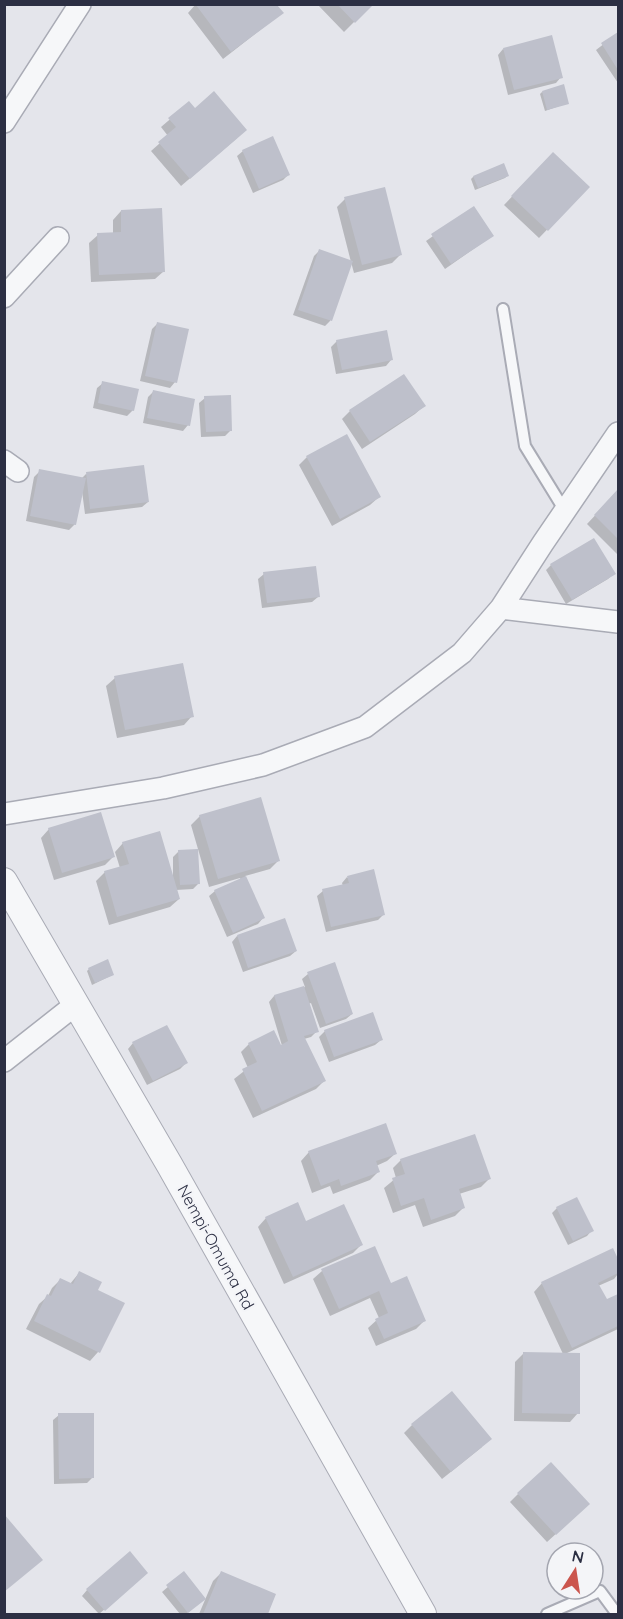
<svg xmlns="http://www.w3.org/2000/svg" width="623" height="1619" font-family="Quicksand,sans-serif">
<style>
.shadow{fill:#0003}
.building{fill:#bec0cb}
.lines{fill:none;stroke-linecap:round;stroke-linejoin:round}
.service-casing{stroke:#a9abb5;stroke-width:14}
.minor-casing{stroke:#a9abb5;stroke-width:24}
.tertiary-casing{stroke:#a9abb5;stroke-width:28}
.service{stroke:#f6f7f9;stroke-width:10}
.minor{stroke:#f6f7f9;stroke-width:21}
.tertiary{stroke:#f6f7f9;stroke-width:26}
.labels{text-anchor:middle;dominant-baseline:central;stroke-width:5;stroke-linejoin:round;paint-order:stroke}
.street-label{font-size:16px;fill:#2c2f43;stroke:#f4f5f8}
</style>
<rect width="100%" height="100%" fill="#e4e5eb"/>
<path class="shadow" d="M196,4H275L282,13L223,59L188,13Z
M317,4H372L344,32Z
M618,33V83L596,50Z
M503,49L561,77L556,83L508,95L498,55Z
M542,92L568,103L545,111L540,94Z
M189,103L195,110L237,138L181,186L151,151L168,136L161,127Z
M243,151L288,175L283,180L253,193L237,156Z
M553,154L588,187L539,238L504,205Z
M503,165L507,176L505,178L475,190L471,179L473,177Z
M345,199L401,254L392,263L354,273L351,262L330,321L325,326L293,315L314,256L319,251L351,262L337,207Z
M473,208L492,236L445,269L426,241Z
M121,211L164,271L155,279L91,282L89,243L98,235L113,234V220Z
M157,324L175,382L170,388L140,381L152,329Z
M337,341L391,360L386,366L336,374L331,347Z
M103,383L133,410L127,416L93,408L97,388Z
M153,392L188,425L183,431L143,423L148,397Z
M205,398L231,430L225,436L201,437L199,403Z
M424,406L415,414L362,449L342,419L350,411Z
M307,457L379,497L370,505L332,526L299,465Z
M40,471L81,479L86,474L148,502L142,507L85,514L82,491L75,524L69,530L26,521L34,477Z
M618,491V555L587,524Z
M551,565L614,573L608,579L566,604L546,570Z
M264,574L318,597L312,602L262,608L258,579Z
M115,678L192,716L184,725L117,738L106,686Z
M200,816L278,861L270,869L245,876L263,918L258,924L227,937L209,896L215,891L241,880L240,878L209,887L191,825Z
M49,829L113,857L105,865L54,880L41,838Z
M123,843L173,879V857L179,851L198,884L193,889L176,890L179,899L170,907L109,925L96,881L105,872L120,868L115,852Z
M347,877L384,914L378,920L326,932L317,896L323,891L343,886L342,883Z
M237,936L296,951L290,956L243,972L232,942Z
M89,969L112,975L92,985L87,971Z
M308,974L352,1014L346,1019L320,1028L311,1003L308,1004L317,1031L311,1037L304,1039L324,1081L316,1089L253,1118L234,1079L248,1068L241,1052L249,1044L283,1049L269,1002L274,996L305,987L302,979Z
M325,1031L381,1040L375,1045L329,1062L319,1037Z
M133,1043L186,1063L180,1069L147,1085L128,1049Z
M309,1152L396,1153L387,1161L376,1166L378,1172L370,1180L333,1194L330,1186L312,1193L301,1161Z
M401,1160L489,1179L481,1187L459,1194L463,1208L455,1216L423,1227L415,1205L393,1213L384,1188L396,1178L393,1168Z
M557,1208L592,1230L587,1236L568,1245L552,1213Z
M266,1218L305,1223L361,1245L353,1253L284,1284L258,1227Z
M374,1248L391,1285L425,1320L416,1329L376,1346L368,1328L379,1318L370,1298L330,1316L313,1279L322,1271Z
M613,1250L618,1263V1274L614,1279L598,1286L606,1301L618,1295V1329L565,1354L578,1413L570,1422L514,1421L515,1362L523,1354H563L534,1292L542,1283Z
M79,1273L96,1290L123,1303L98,1352L90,1361L26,1329L39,1304L48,1296L52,1288L61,1279L70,1284Z
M59,1415L92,1478L87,1483L54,1484L53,1420Z
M412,1425L482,1447L442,1479L404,1433Z
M518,1494L580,1512L547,1542L510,1502Z
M184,1573L198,1604L186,1614H180L162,1592Z
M221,1573L275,1595L266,1614H199L213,1581Z
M141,1578L99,1614L82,1596L87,1590Z"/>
<path class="building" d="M337,4H374L355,23Z
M196,5H277L284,13L231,52Z
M618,32V70L601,43Z
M552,35L563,78L514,90L503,48Z
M564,84L569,104L547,110L542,91Z
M214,91L247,130L190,179L158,142L176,127L168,118L189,101L195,108Z
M273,136L290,175L259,189L242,150Z
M553,152L590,187L548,231L511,196Z
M504,163L509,176L478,188L473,176Z
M385,187L402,255L362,265L344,197Z
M474,206L494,236L451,264L431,234Z
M162,208L165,272L99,275L97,233L121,232V210Z
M319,249L353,261L332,321L298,310Z
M157,322L189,329L177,383L145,376Z
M387,330L393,360L342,370L336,340Z
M404,374L426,406L370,442L349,410Z
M102,381L139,389L134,411L98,403Z
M153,390L195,399L190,426L147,418Z
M231,395L232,431L206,432L204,396Z
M347,434L381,497L340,519L306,456Z
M144,465L149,502L90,509L86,472Z
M39,469L86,478L76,525L30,516Z
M618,489V539L594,515Z
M594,538L616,574L572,600L550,564Z
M316,566L320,597L267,603L263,572Z
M183,663L194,717L125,730L114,676Z
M261,797L280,861L218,879L199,815Z
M101,812L115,857L62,873L48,828Z
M160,831L180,899L117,917L104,871L129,864L122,842Z
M198,849L200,884L180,885L178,850Z
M374,869L385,915L331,927L322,889L349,883L347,876Z
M246,876L265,918L233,933L214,890Z
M285,918L297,951L248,968L237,935Z
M108,959L114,975L95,983L88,968Z
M335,962L353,1014L326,1024L307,972Z
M304,986L319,1032L304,1036L326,1081L262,1111L242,1069L257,1062L248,1043L274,1030L281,1045L288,1041L274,995Z
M373,1012L383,1040L334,1057L324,1030Z
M167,1025L188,1063L153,1081L132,1042Z
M386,1123L397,1154L376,1161L380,1172L341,1186L339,1179L321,1186L308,1151Z
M475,1134L491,1179L459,1189L465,1208L431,1220L424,1198L401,1206L392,1178L405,1174L400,1159Z
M577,1197L594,1231L573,1241L556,1207Z
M298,1202L306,1221L344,1204L363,1245L293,1277L265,1217Z
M375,1246L391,1283L407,1276L426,1321L384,1339L375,1319L388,1313L379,1291L339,1309L321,1269Z
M613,1248L618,1259V1273L598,1283L607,1299L618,1294V1326L572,1348L541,1282Z
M79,1271L102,1282L98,1290L125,1303L100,1353L34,1321L47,1294L51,1296L60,1278L73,1284Z
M523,1352L580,1353V1414L522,1413Z
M452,1391L492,1439L451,1472L411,1424Z
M58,1413H94V1478L59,1479Z
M551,1462L590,1504L556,1535L517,1493Z
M4,1514L43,1560L4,1592Z
M130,1551L148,1573L105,1611L86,1589Z
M184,1571L206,1599L188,1613L166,1585Z
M221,1571L276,1594L268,1614H203Z"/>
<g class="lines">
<g class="service-casing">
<path id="service" d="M503,309L525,446L565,511
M547,1614L600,1591L617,1614"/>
</g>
<g class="minor-casing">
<path id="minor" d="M4,122L80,4
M4,297L58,238
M4,461L18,471
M501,608L618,622
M4,814L163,788L263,765L365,727L462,653L501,608L543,543L618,433
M4,1061L75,1005"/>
</g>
<g class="tertiary-casing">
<path id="tertiary" d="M4,881L169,1164L423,1614"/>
</g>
<use href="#service" class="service"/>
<use href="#minor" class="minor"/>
<use href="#tertiary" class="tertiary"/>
</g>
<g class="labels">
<g class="street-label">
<text transform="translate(216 1247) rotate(61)">Nempi-Omuma Rd</text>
</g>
</g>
<rect width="623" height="1619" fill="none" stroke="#2c2f43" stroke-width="12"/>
<g transform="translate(575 1571) rotate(12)"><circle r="28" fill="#f4f5f8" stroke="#a4a6b0" stroke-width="1.5"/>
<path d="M0-4.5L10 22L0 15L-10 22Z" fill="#cb564e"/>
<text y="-9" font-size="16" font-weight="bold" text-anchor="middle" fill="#2c2f43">N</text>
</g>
</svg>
